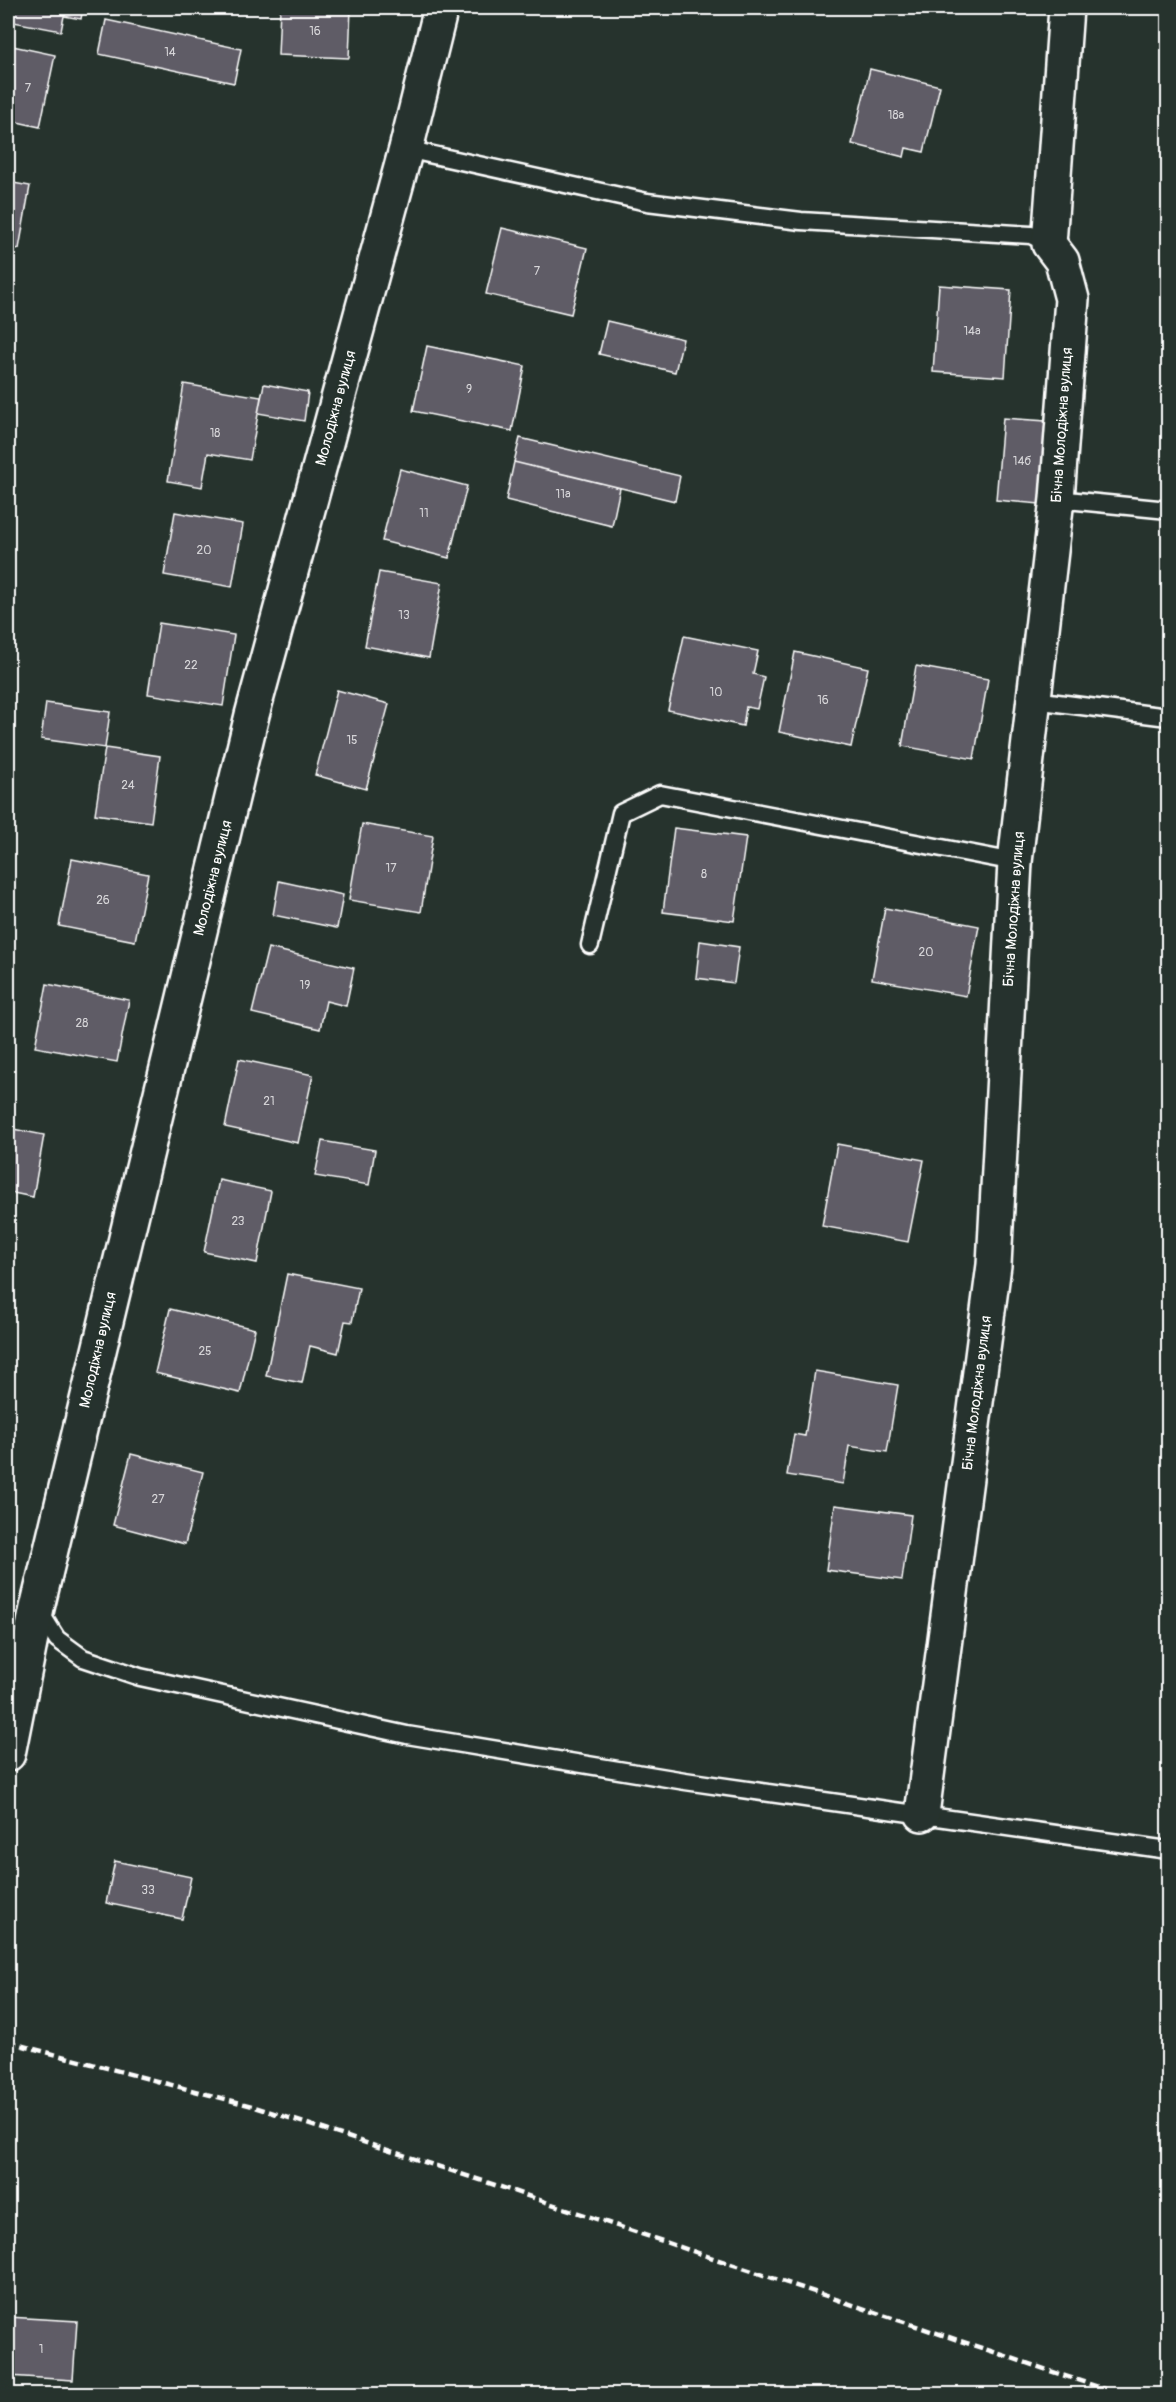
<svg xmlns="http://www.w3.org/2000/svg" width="1176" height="2402" font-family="Pangolin,sans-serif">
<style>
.building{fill:#5f5b66;stroke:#fff;stroke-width:1.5}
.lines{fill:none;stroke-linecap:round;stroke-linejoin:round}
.service-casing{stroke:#fff;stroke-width:21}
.minor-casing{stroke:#fff;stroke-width:38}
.service{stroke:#26332d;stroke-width:16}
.minor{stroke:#26332d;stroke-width:33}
.rail{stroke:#fff;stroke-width:4.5;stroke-dasharray:9 4.5;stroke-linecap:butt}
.labels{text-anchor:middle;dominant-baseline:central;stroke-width:4.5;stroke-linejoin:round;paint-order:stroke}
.number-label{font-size:12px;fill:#d7d6d9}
.street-label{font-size:15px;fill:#fff;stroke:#26332d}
</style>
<rect width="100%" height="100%" fill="#26332d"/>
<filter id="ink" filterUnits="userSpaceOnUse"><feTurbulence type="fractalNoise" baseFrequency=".0167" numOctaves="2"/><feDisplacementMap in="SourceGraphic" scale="12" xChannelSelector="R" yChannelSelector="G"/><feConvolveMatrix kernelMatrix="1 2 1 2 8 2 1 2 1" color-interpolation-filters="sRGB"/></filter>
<g filter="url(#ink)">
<path class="building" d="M8,8H83L81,19L64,16L61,31L8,21Z
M280,8H351L349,58L278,55Z
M106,20L241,49L234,83L99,54Z
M8,45L55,55L40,127L8,120Z
M870,69L940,86L924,152L906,148L904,157L852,144Z
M8,182L30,186L19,249L8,247Z
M502,228L587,248L571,314L486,294Z
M939,285L1011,290L1005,377L933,372Z
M607,321L683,339L675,372L599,354Z
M427,346L525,366L512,431L413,411Z
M184,384L261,397L250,460L208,453L202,487L168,481Z
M264,384L308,392L304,421L258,413Z
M1003,418L1047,421L1040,504L996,500Z
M520,438L680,476L675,501L514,462Z
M514,462L620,488L612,526L506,500Z
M400,469L467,486L449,558L382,541Z
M175,512L243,524L232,587L164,575Z
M379,572L442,583L429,658L365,646Z
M159,623L234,635L223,706L148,694Z
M684,636L758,651L753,674L764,677L757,709L746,707L743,726L668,710Z
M795,652L868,668L851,747L779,732Z
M916,666L988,679L974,759L902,746Z
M337,690L389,704L366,789L315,775Z
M46,703L110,712L105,748L41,739Z
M105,748L160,756L151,822L95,814Z
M362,824L433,836L421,912L349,900Z
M674,828L746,837L734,921L663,912Z
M72,859L148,874L135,941L59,926Z
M279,881L343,895L337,928L273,915Z
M885,908L979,926L966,996L872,979Z
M700,941L739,947L734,983L696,978Z
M268,948L354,968L346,1006L326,1001L320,1029L252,1013Z
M47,984L129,1000L117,1062L35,1047Z
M239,1059L313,1075L298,1143L225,1127Z
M8,1128L44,1135L33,1197L8,1192Z
M322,1141L375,1150L369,1185L315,1176Z
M837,1144L924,1160L908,1242L822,1226Z
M219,1180L271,1191L257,1263L204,1252Z
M287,1274L359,1288L352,1322L345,1321L338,1353L310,1346L302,1383L266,1376Z
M170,1309L255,1329L240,1393L155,1373Z
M815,1371L898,1385L887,1452L849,1446L843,1484L787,1475L794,1434L805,1436Z
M131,1454L203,1472L185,1544L113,1525Z
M835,1505L911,1515L902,1580L826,1570Z
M115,1861L191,1877L182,1919L106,1903Z
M8,2317L77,2321L73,2380L8,2376Z"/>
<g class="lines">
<g class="service-casing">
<path id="service" d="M406,149L647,202L801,221L1031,235L1049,244
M1057,499L1168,510
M1034,700L1168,717
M590,945L621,813L660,794L1015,862
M38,1609L57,1639L83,1658L140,1677L407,1735L685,1781L1168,1850"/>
</g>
<g class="minor-casing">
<path id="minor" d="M8,1754L37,1608L252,715L406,149L441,8
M922,1814L994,1265L1015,862L1057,499L1072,299L1062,261L1049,244L1066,8"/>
</g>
<use href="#service" class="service"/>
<use href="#minor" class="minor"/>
<path class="rail" d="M8,2042L252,2106L486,2182L1119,2394"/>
</g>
</g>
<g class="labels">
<g class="number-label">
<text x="315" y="31">16</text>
<text x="170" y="52">14</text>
<text x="28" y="88">7</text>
<text x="896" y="115">18а</text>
<text x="537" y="271">7</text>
<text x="972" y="331">14а</text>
<text x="469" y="389">9</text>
<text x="215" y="433">18</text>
<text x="1022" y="461">14б</text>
<text x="563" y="494">11а</text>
<text x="424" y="513">11</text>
<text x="204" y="550">20</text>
<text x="404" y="615">13</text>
<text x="191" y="665">22</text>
<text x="716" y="692">10</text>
<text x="823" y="700">16</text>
<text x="352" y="740">15</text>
<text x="128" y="785">24</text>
<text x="391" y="868">17</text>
<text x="704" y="874">8</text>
<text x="103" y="900">26</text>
<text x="926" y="952">20</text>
<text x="305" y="985">19</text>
<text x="82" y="1023">28</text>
<text x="269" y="1101">21</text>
<text x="238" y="1221">23</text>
<text x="205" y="1351">25</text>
<text x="158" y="1499">27</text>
<text x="148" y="1890">33</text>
<text x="41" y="2349">1</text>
</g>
<g class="street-label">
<text transform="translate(336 408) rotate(-75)">Молодіжна вулиця</text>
<text transform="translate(1062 425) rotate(-86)">Бічна Молодіжна вулиця</text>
<text transform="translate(213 878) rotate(-76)">Молодіжна вулиця</text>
<text transform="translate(1014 909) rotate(-86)">Бічна Молодіжна вулиця</text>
<text transform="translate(98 1350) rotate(-77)">Молодіжна вулиця</text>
<text transform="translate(977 1393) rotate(-83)">Бічна Молодіжна вулиця</text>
</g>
</g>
<rect width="1176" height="2402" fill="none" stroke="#26332d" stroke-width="30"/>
<rect x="15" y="15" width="1146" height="2372" fill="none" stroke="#fff" stroke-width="2" filter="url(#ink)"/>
</svg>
